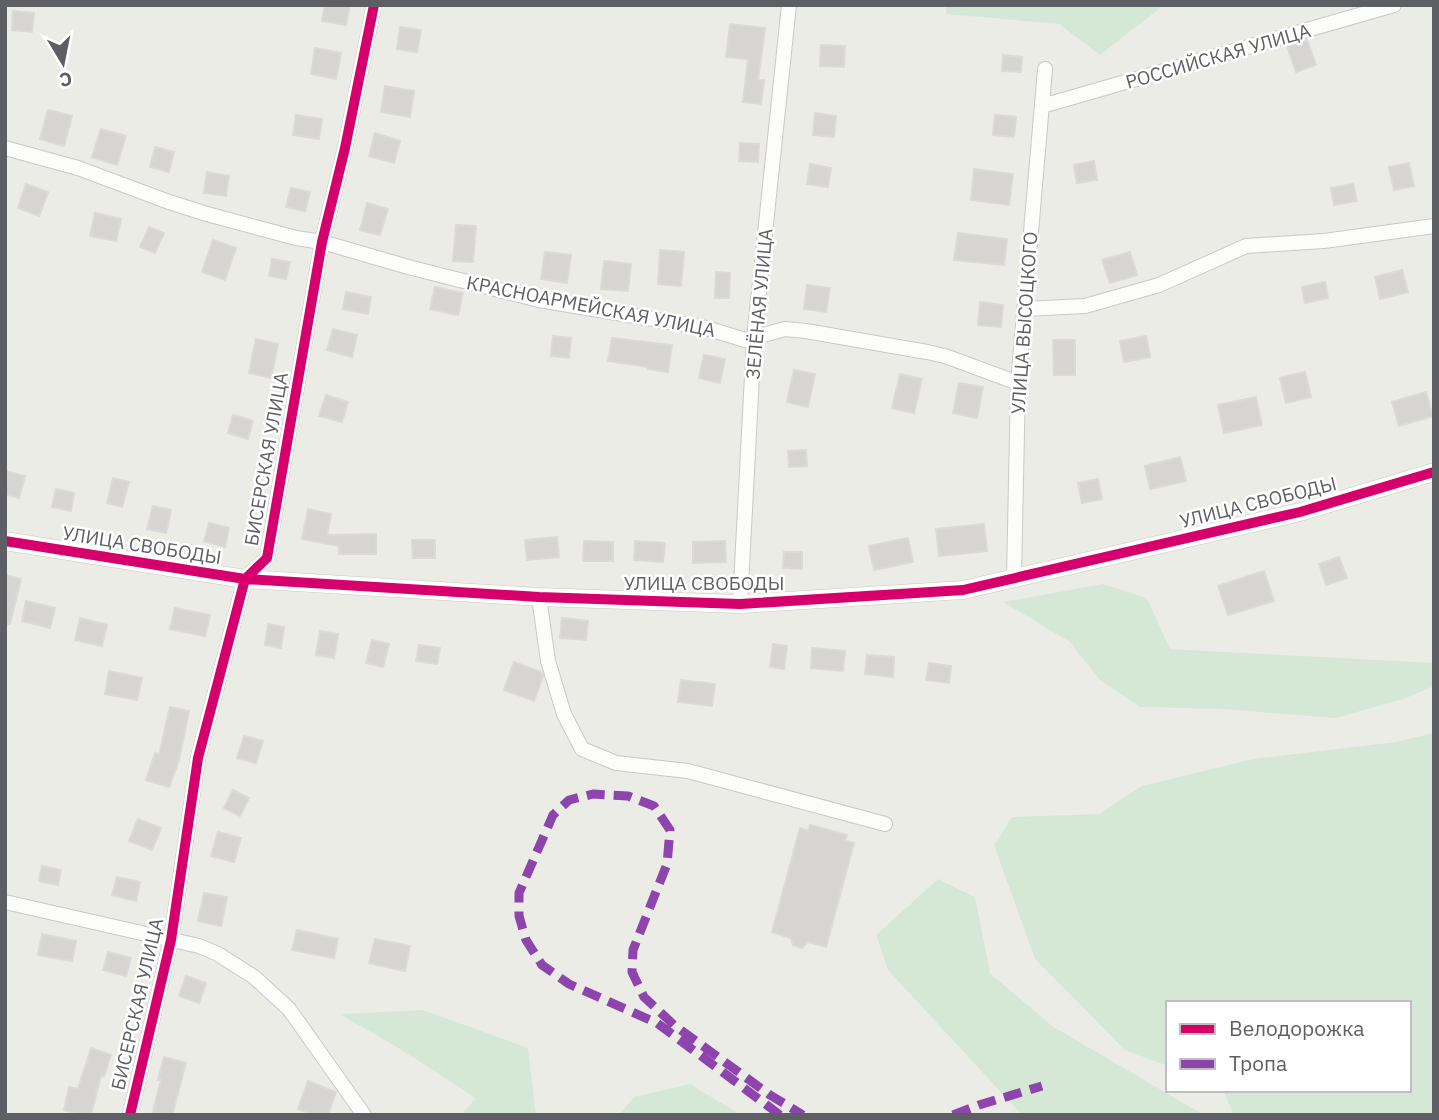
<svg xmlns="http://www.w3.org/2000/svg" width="1439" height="1120" font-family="'IBM Plex Sans',sans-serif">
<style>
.green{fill:#d5e8d5}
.building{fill:#d6d5d2;stroke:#dbdad6;stroke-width:2}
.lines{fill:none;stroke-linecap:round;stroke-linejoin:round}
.minor-casing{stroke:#c8c8c8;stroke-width:16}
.tertiary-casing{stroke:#c8c8c8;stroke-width:19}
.minor{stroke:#fcfcfb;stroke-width:14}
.tertiary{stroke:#fcfcfb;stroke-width:18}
.quiet{stroke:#8e44ad;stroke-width:9;stroke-dasharray:18 9;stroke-linecap:butt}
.cycleway-casing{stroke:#fff;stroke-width:15}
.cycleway{stroke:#d6006c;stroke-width:10}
.labels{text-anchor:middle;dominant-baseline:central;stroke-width:5;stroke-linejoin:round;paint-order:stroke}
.street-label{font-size:19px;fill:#5d5f64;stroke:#fff}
</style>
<rect width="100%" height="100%" fill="#ecece7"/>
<path class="green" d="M946,5H1164L1100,55L1059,24L946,14Z
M1103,584L1147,598L1170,649L1434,663V686L1406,698L1336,718L1221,709L1140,707L1100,680L1070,642L1003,602Z
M1434,733V887H1432L1434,899V1115H1234L1223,1090H1409V1003H1168V1066L1125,1050L1035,959L994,845L1012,817L1099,814L1142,786L1253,759L1396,742Z
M938,879L975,897L990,973L1052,1026L1204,1115H1022L888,970L876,935Z
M423,1010L528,1048L536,1115H461L476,1098L392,1044L339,1014Z
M690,1084L741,1115H619L634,1097Z"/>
<path class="building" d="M325,5H350L346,25L322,21Z
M13,11L34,13L32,32L12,30Z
M730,24L765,28L758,80H764L761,104L743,102L748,59L726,57Z
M400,27L421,30L417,52L397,49Z
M1307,40L1316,65L1296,72L1287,46Z
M821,45L845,46L844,67L820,66Z
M315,48L341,53L336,79L311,74Z
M1003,55L1022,57L1021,72L1002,71Z
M385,86L414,91L410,117L381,112Z
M48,110L72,116L64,146L40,139Z
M815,113L836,116L834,137L813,135Z
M296,115L322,119L319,139L293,135Z
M995,115L1016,117L1014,137L993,135Z
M101,129L126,136L117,165L92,157Z
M375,133L400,141L394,163L369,156Z
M740,143L759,144L758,162L739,161Z
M155,147L174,152L169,172L150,167Z
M1094,161L1097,180L1077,183L1074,165Z
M1409,163L1414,186L1394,190L1389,167Z
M810,164L831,168L828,187L807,184Z
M974,169L1013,174L1009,205L971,200Z
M207,172L229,176L226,196L204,193Z
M26,184L48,192L39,216L18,208Z
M1353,184L1357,201L1334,205L1331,188Z
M291,188L310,192L305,211L286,207Z
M367,203L388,209L380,235L360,230Z
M95,213L121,219L116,241L90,236Z
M456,225L476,226L473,262L453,261Z
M149,227L164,233L155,253L140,247Z
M958,233L1007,239L1004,265L954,260Z
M213,240L236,248L225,280L202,272Z
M660,250L684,252L681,286L658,284Z
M545,252L571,255L567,283L541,279Z
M1130,252L1137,275L1110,283L1102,260Z
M272,259L290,262L286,279L269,276Z
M604,261L631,264L628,291L601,289Z
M1402,270L1408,292L1380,299L1375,277Z
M716,272L730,273L729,298H715Z
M1325,282L1328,298L1305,303L1302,287Z
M807,285L830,288L826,312L804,309Z
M435,287L463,293L458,315L430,309Z
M346,292L371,297L368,314L343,309Z
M980,302L1003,305L1001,327L978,325Z
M333,329L357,335L352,357L327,350Z
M553,336L571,338L569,358L551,356Z
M1146,336L1150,357L1124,362L1120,341Z
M612,338L672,345L668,372L648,369V367L608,361Z
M256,339L278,344L271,378L249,373Z
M1053,340H1075V375H1054Z
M704,355L725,359L720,383L699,378Z
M794,370L815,374L808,407L787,402Z
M1305,372L1311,397L1286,403L1280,378Z
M900,374L922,379L914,413L892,408Z
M959,383L983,387L977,418L953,413Z
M1426,392L1433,416L1399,426L1392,402Z
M326,395L348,402L342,422L319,416Z
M1256,397L1262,425L1224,433L1218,405Z
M233,415L253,421L248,439L228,433Z
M806,450L807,466L789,467L788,451Z
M1180,457L1186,481L1150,489L1145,466Z
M5,471L25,476L19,498L5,494Z
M113,478L129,482L122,507L107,503Z
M1098,479L1102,499L1082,503L1078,483Z
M56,489L74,493L71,511L52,507Z
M153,506L171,510L166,533L147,529Z
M308,509L331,514L327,535L376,534V554H339V546L302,539Z
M209,523L229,528L225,547L204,541Z
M984,524L987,551L939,556L936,529Z
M557,537L559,557L527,560L525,540Z
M908,538L913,562L874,570L869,546Z
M412,540H435V558H413Z
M584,541L613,542V561H583Z
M635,541L665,543L663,562L634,560Z
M725,541L726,562L693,563V542Z
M784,552H802V569L783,568Z
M1339,557L1347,578L1326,585L1319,564Z
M1264,571L1274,601L1228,615L1218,586Z
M5,575L21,579L10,624H5Z
M26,601L55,608L50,628L22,621Z
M175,608L210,615L205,636L170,629Z
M80,618L107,625L102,646L75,640Z
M562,618L588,621L586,640L560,638Z
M268,624L284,627L281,648L265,645Z
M320,631L338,634L334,658L316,655Z
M372,640L389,644L383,667L366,663Z
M773,644L787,646L784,669L770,667Z
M419,645L440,648L437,664L416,661Z
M812,648L845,651L843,671L811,668Z
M867,655L894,657L893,677L865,674Z
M514,662L541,672L543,676L534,701L504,690Z
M929,663L951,666L949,683L926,680Z
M109,671L142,678L137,700L105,694Z
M681,680L715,684L712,706L678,702Z
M170,707L189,711L179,760L169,787L146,780L155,753L159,755Z
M244,736L263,741L256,763L237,758Z
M233,790L249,798L240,816L224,808Z
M138,819L161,828L152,850L129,841Z
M810,825L847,835L845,841L854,843L826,947L808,942L802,948L793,945L791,938L772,932L800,828L808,831Z
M218,832L241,838L234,862L211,856Z
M42,866L61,870L58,885L39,881Z
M117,877L140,882L136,901L112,895Z
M204,893L227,897L221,926L198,921Z
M297,930L338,939L334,958L292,950Z
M42,934L76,941L72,961L38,955Z
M375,939L410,946L405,971L369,963Z
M108,952L131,958L126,976L103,970Z
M186,976L206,983L199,1003L179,996Z
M91,1048L111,1055L104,1076L101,1075L91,1115H81L64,1110L69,1087L78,1089Z
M164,1057L186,1063L172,1115H152L161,1080H158Z
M308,1081L336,1092L328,1115H313L298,1109Z"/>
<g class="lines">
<g class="minor-casing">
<path id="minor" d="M1042,106L1394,5
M5,148L78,168L169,202L207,214L296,238L322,242L412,268L539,300L706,328L745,340L785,329L806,331L927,352L945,356L1018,383
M1024,309L1085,306L1159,285L1246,246L1324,241L1434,226
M1014,578L1018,383L1045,69
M539,597L548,661L564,714L582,749L616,763L688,771L885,824
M740,604L754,338L789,5
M5,902L199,946L218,954L254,977L289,1009L364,1115
M130,1115L171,940L198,758L245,579L267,558L322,242L345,148L374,5"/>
</g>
<g class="tertiary-casing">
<path id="tertiary" d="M5,541L245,579L539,597L740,604L963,590L1300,512L1434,472"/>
</g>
<use href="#minor" class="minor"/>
<use href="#tertiary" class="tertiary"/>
<path class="quiet" d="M780,1115L657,1023L569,984L542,965L526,940L519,916V893L553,815L569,800L593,794L628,796L654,806L670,830L667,864L633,950L632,972L644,997L674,1025L770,1095L803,1115
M953,1115L979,1105L1042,1086"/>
<g class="cycleway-casing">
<path id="cycleway" d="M5,541L245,579L539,597L740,604L963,590L1300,512L1434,472
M130,1115L171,940L198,758L245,579L267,558L322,242L345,148L374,5"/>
</g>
<use href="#cycleway" class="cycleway"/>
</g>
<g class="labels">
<g class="street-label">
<text transform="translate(1218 56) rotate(-16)">РОССИЙСКАЯ УЛИЦА</text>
<text transform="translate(759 304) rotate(-85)">ЗЕЛЁНАЯ УЛИЦА</text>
<text transform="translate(591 306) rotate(11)">КРАСНОАРМЕЙСКАЯ УЛИЦА</text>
<text transform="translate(1024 323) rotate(-86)">УЛИЦА ВЫСОЦКОГО</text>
<text transform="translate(266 459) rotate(-80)">БИСЕРСКАЯ УЛИЦА</text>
<text transform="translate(1258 502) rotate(-14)">УЛИЦА СВОБОДЫ</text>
<text transform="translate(142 545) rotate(9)">УЛИЦА СВОБОДЫ</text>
<text x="704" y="583">УЛИЦА СВОБОДЫ</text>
<text transform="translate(137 1004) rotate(-77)">БИСЕРСКАЯ УЛИЦА</text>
</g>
</g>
<rect width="1439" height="1120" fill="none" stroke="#5d5f64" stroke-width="14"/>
<rect x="1166" y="1001" width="245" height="91" fill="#ffffff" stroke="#bebfc1" stroke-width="2"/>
<rect x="1180" y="1024" width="35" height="10" fill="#d6006c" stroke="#bebfc1" stroke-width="2"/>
<text x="1229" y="1036" font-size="21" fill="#5d5f64">Велодорожка</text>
<rect x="1180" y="1059" width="35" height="10" fill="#8e44ad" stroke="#bebfc1" stroke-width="2"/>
<text x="1229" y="1071" font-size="21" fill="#5d5f64">Тропа</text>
<g transform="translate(63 63) rotate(170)" stroke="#ffffff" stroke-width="5" paint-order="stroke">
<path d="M0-5L12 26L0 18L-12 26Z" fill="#5d5f64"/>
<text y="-10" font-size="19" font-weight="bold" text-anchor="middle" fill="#5d5f64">С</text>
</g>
</svg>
